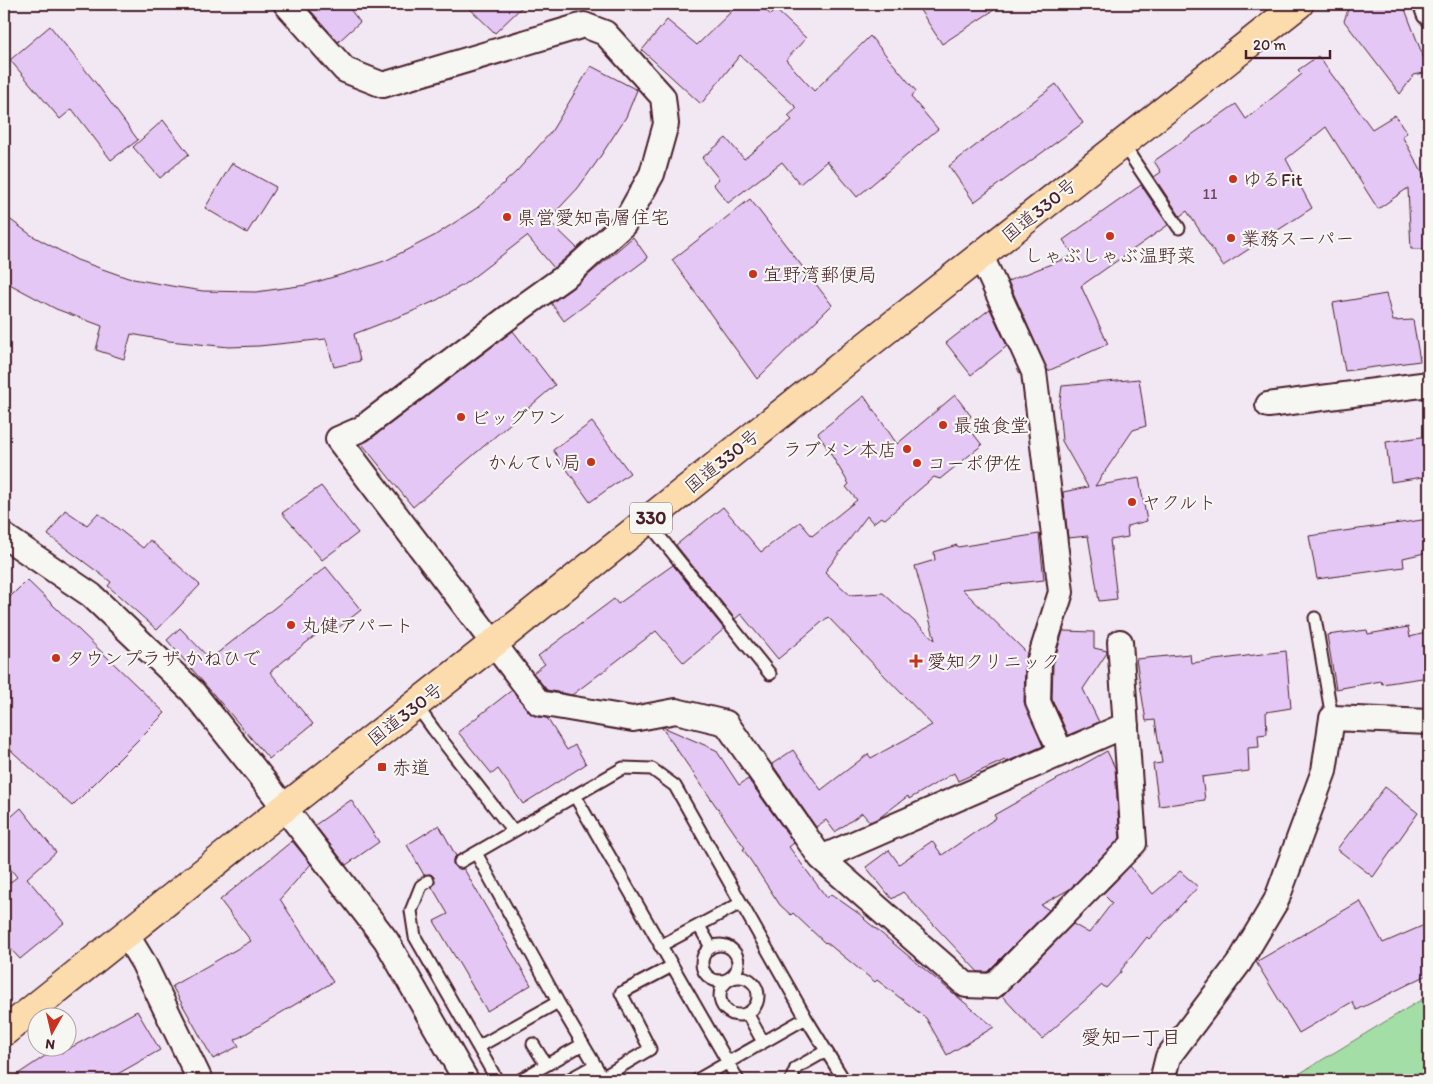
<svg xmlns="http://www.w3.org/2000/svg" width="1433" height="1084" font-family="Itim,'Klee One',sans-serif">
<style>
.green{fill:#a2dea5;stroke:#767e68}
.building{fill:#e4c7f5;stroke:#4a1f2b}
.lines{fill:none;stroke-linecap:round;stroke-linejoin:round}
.lane-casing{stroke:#4a1f2b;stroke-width:15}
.street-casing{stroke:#4a1f2b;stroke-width:28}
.highway-casing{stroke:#4a1f2b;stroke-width:31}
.lane{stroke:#f6f6f2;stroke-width:11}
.street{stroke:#f6f6f2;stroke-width:24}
.highway{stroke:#fcdcac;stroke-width:28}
.poi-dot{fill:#c8321e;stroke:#f6f6f2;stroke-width:2}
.labels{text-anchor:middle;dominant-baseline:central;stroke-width:4.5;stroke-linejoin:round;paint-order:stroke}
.number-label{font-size:16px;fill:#70495e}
.shield{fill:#f6f6f2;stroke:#7e6067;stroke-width:1}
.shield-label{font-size:18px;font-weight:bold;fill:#4a1f2b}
.poi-label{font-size:19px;fill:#4a1f2b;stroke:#f6f6f2;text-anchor:start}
.street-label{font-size:19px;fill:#4a1f2b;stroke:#f6f6f2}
.neighbourhood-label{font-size:20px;fill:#4a1f2b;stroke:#f6f6f2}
</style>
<rect width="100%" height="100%" fill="#f1e8f3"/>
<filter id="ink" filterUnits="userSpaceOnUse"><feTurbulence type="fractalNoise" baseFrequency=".02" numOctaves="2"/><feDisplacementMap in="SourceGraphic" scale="10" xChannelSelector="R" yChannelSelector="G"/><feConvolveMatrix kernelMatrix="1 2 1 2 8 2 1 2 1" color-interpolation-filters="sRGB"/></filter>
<g filter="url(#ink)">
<path class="green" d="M1429,995V1080H1289Z"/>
<path class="building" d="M305,4H346L360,22L338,42Z
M465,4H525L495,33Z
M739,4H758L771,15L776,10L806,38L786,60L814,91L870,36L916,91L911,97L938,129L857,197L827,161L800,184L782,162L728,203L713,184L719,179L702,158L726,138L744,159L792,120L788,116L797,108L740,55L701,104L642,50L667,20L697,45Z
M916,4H1003L942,44Z
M1350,4H1403L1429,72L1414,75L1400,94L1344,21Z
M50,26L99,87L138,140L111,160L72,109L60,119L10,60Z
M1318,56L1372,129L1395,115L1407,133L1402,136L1429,185V249H1411L1408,188L1378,209L1326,127L1286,159L1312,208L1223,266L1187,211L1180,216L1154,177L1161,172L1154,161L1236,104L1246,119L1302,74L1298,70Z
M591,66L637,90L626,117L596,163L578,188L548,220L577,248L554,268L527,236L463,285L437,300L411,312L354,334L360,361L334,367L326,339L259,346L229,347L169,341L131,334L124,359L96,350L102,326L56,309L4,281V215L31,235L77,260L128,278L177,287L203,291L256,292L306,285L364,268L387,260L434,236L477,208L517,171L551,132Z
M1056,84L1083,123L974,202L949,166Z
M163,120L189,154L160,178L133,147Z
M232,163L276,187L247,233L205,208Z
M1141,185L1168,225L1081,286L1108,344L1048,371L1008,281L1074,255L1063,240Z
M750,199L832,305L757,379L672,260Z
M633,237L648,258L564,321L551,303L578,284Z
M1386,294L1393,321L1413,320L1420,361L1345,371L1333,303Z
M990,309L1007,346L971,375L946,343Z
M513,331L555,385L413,507L362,444L369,440Z
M1139,379L1146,426L1133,430L1095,486L1139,478L1147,521L1127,526L1128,537L1110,540L1117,599L1099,601L1088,536L1068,538L1063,492L1088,487L1062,441L1059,407L1062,386Z
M955,395L971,416L965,423L982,445L940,479L934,477L885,519L881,517L873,523L867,516L825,572L850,595L883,593L935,640L915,566L935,560L934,552L957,545L958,547L1039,534L1044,580L962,589L1027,653L1025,662L1024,702L1043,746L1006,762L1005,760L958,781L954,773L909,799L908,796L879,818L870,822L862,813L835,832L826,820L816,827L772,764L793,750L821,790L868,754L871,758L932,725L828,617L778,659L741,614L735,619L676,545L723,507L761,552L800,522L812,536L857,500L846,487L849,484L818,433L864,396L897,444Z
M592,422L630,473L590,502L553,450Z
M1429,436V476L1391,482L1386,442Z
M321,486L358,533L322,560L282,513Z
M65,510L87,525L98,513L143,548L150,540L200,585L157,630L108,586L111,582L48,535Z
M1429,519V552L1403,558L1404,567L1317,579L1309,536Z
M673,565L724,629L684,663L656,631L572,695L547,690L533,673L545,664L538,656L614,599L618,604Z
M326,567L361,610L338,628L332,622L270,672L313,724L269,759L167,640L180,628L210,659Z
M27,580L165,713L72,806L4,744V603Z
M1408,627L1410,637L1429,632V677L1382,684L1381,681L1336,689L1327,635L1367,630L1368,634Z
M1063,631L1094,632V648L1107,651V653L1083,689L1099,722L1068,735L1052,699L1053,664Z
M1286,651L1291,708L1266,712L1267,734L1258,735L1259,747L1248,748L1249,771L1202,777L1205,800L1159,806L1153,764L1162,763L1155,720L1146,721L1136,659L1190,654L1191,663Z
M512,690L529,712L537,717L547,718L567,750L575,745L586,764L523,804L498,769L492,774L458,732Z
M663,727L716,750L739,785L748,779L794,843L789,847L827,898L831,894L865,918L864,919L994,1027L947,1055L926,1018L877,980L875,982L826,942L825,943L793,913L791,915L780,905L743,849L745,848L662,728Z
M1107,751L1115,768L1119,826L1117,827L1119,830L1120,838L1070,889L1041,905L1049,910L987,972H978L903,892L892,899L866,867L889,850L899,864L932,841L942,855L996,818L994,815Z
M1385,787L1418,813L1373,877L1337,849Z
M351,800L379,842L346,865L315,825Z
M21,808L56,852L27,878L64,923L20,959L4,942V887L17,877L4,861V823Z
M439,825L456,856L453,859V865L457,869H464L531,985L487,1011L434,921L448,914L432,887L435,884L434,877L431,874L424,875L407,845Z
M292,841L311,864L280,899L333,982L235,1040L239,1046L213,1059L172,986L251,941L220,900Z
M1130,866L1153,894L1180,871L1198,887L1149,939L1147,937L1121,970V972L1106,988L1102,985L1042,1039L1002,996L1073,924L1089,933L1112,903L1103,894Z
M1360,901L1383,943L1429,923V974L1357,1010L1352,1002L1299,1033L1256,962Z
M137,1011L160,1050L107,1080H9L57,1048L61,1053Z"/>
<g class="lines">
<g class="lane-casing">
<path id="lane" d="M1122,143L1179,228
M647,521L770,674
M1315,618L1332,718
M416,705L434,730L513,831
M575,796L738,1080
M476,853L558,1002L604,1080
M460,862L623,768L652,769L675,786L806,1018L844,1080
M428,881L421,886L411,911L415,937L497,1080
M699,926L711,947
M702 963a18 18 0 1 1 36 0a18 18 0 1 1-36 0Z
M660,946L741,903
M720 996a19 19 0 1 1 38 0a19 19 0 1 1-38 0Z
M747,1013L763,1042
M533,1044L546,1065
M478,1047L558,1002
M603,1077L650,1049L621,993L672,966
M520,1080L583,1044
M568,1080L595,1065
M697,1080L806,1018
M791,1080L796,1068L826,1051"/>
</g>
<g class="street-casing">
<path id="street" d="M286,4L345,70L383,85L584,25L605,33L663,97L666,124L652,174L624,224L570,273L510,316L361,429L338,439L539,703L633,719L676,711L726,723L821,858L966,985L993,986L1134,843L1120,642
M1426,4L1429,13
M981,256L1034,372L1061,592L1039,662L1038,702L1061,753
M1268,405L1429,384
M4,536L91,595L192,691L264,781L386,940L466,1080
M821,858L1126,725
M126,934L143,962L200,1080
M1164,1080V1073L1168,1057L1239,963L1276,901L1324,771L1332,718L1429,722"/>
</g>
<g class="highway-casing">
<path id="highway" d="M4,1032L255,831L494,643L842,365L1299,4"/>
</g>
<use href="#lane" class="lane"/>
<use href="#street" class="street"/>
<use href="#highway" class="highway"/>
</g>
</g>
<g class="poi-dot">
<circle cx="1233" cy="179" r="5"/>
<circle cx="507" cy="217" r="5"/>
<circle cx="1110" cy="236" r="5"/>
<circle cx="1231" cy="238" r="5"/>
<circle cx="753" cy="274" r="5"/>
<circle cx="461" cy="417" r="5"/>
<circle cx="943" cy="425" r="5"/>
<circle cx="907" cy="449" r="5"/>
<circle cx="591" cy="462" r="5"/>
<circle cx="917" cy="463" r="5"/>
<circle cx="1132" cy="502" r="5"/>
<circle cx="291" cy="625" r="5"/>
<circle cx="56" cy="658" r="5"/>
<path d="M913.5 653.5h5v5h5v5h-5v5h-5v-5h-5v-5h5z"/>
<rect x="377" y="762" width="10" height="10" rx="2.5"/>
</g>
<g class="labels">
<g class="number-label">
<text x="1210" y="193">11</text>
</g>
<rect class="shield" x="630" y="502.5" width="42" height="31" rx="4"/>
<g class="shield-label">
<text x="651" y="518">330</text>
</g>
<g class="poi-label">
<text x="1243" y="179">ゆるFit</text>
<text x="517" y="217">県営愛知高層住宅</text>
<text x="1241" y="238">業務スーパー</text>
<text x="1110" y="255" text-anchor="middle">しゃぶしゃぶ温野菜</text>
<text x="763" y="274">宜野湾郵便局</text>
<text x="471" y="417">ビッグワン</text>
<text x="953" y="425">最強食堂</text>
<text x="897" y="449" text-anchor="end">ラブメン本店</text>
<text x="581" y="462" text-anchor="end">かんてい局</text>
<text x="927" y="463">コーポ伊佐</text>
<text x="1142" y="502">ヤクルト</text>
<text x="301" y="625">丸健アパート</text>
<text x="66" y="658">タウンプラザ かねひで</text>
<text x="927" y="661">愛知クリニック</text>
<text x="392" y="767">赤道</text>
</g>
<g class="street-label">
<text transform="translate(1039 210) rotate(-39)">国道330号</text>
<text transform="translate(722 461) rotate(-39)">国道330号</text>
<text transform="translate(405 714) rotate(-38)">国道330号</text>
</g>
<g class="neighbourhood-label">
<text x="1131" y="1037">愛知一丁目</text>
</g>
</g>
<rect width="1433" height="1084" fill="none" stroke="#f6f6f2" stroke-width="20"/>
<rect x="10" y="10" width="1413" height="1064" fill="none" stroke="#4a1f2b" stroke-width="2" filter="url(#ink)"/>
<g transform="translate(52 1032) rotate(188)"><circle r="24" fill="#f6f6f2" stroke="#b1a0a2"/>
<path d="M0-4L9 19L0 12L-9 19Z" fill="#c8321e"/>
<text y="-8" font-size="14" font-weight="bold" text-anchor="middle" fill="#4a1f2b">N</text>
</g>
<path d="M1246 50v8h84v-8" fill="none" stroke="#4a1f2b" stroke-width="2.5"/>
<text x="1253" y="50" font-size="15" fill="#4a1f2b" stroke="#f6f6f2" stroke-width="4" paint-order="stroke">20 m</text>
</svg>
